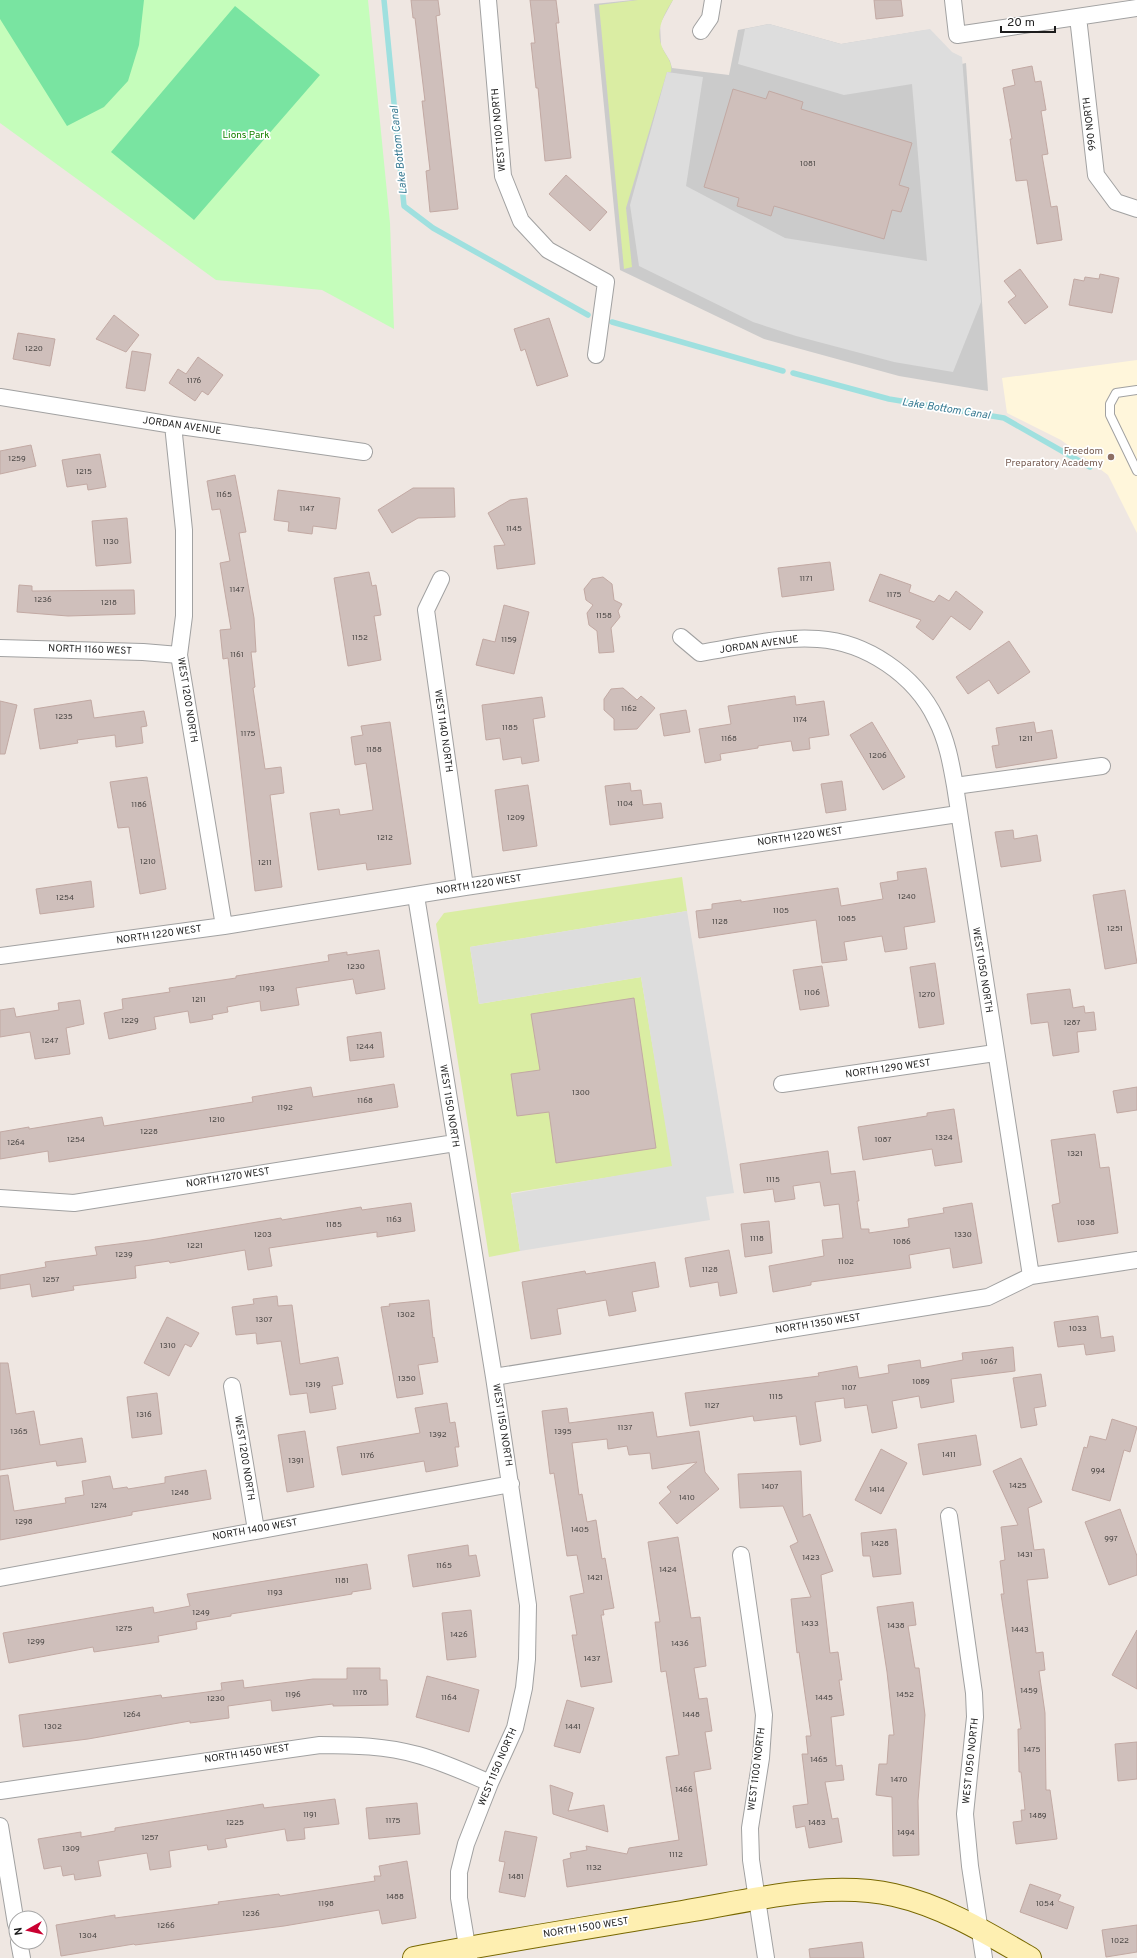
<svg xmlns="http://www.w3.org/2000/svg" width="1137" height="1958" font-family="Overpass,sans-serif">
<style>
.education{fill:#fff6db}
.religious{fill:#cbcbcb}
.grass{fill:#daeda3}
.park{fill:#c5fdbb}
.pitch{fill:#79e4a1}
.parking{fill:#ddd}
.lines{fill:none;stroke-linecap:round;stroke-linejoin:round}
.stream{stroke:#9fe0df;stroke-width:5.5}
.building{fill:#cfbfbb;stroke:#c2a9a3}
.lane-casing{stroke:#a1a1a1;stroke-width:10}
.street-casing{stroke:#a1a1a1;stroke-width:18}
.secondary-casing{stroke:#786800;stroke-width:24}
.lane{stroke:#fff;stroke-width:8}
.street{stroke:#fff;stroke-width:16}
.secondary{stroke:#feefb1;stroke-width:22}
.education-dot{fill:#8d6e63;stroke:#fff;stroke-width:1.5}
.labels{text-anchor:middle;dominant-baseline:central;stroke-width:3.5;stroke-linejoin:round;paint-order:stroke}
.number-label{font-size:8px;fill:#4a4644}
.street-label{font-size:10px;fill:#1d1d1d;stroke:#fff}
.park-label{font-size:10px;fill:#178203;stroke:#fff}
.education-label{font-size:10px;fill:#785e54;stroke:#fff;text-anchor:end}
.water-label{font-size:11px;font-style:italic;fill:#397b93;stroke:#fff}
</style>
<rect width="100%" height="100%" fill="#efe7e2"/>
<path class="education" d="M1137,360V533L1108,475L1061,440L1007,413L1002,378Z"/>
<path class="religious" d="M633,0H673L660,24L661,46L670,61L672,68L729,75L738,30L769,24L841,44L926,30L957,65L966,63L988,391L899,376L764,339L620,270L594,4Z"/>
<path class="grass" d="M638,0H673C664,14 655,30 662,47C665,56 673,61 671,72H667L626,208L632,267L624,269L599,5Z
M682,877L687,911L470,947L479,1004L641,977L673,1167L511,1193L520,1251L489,1257L436,924L444,913Z"/>
<path class="park" d="M0,0H368L390,223L394,329L322,290L216,280L0,123Z"/>
<path class="pitch" d="M0,0H144L139,45L128,81L104,107L67,126L0,19Z
M235,6L320,75L194,220L111,152Z"/>
<path class="parking" d="M769,24L841,44L930,29L952,52L962,57L981,302L953,372L894,362L796,336L753,322L639,266L630,205L667,72L703,77L686,186L785,238L927,261L912,84L844,95L738,64L745,29Z
M687,911L734,1193L706,1197L710,1220L520,1251L511,1194L672,1166L641,977L479,1004L470,947Z"/>
<g class="lines">
<path class="stream" d="M384,0L404,206L433,228L588,315
M612,322L783,371
M793,373L889,399L1004,418L1090,467"/>
</g>
<path class="building" d="M411,0H438L440,15L436,16L458,209L430,212L426,171L430,170L422,101H425L415,18H413Z
M530,0H556L559,23H556L571,158L545,161L538,88H536L531,43H535Z
M874,0H901L903,16L876,19Z
M1032,66L1035,82L1041,81L1046,110L1041,111L1048,154L1042,155L1051,207L1057,206L1062,240L1037,244L1027,180L1016,181L1010,139H1012L1003,88L1015,85L1012,70Z
M733,89L766,99L769,91L803,102L801,109L912,143L899,185L909,188L901,212L892,210L884,239L774,206L771,216L737,206L739,198L704,187Z
M566,175L607,212L590,231L549,194Z
M1020,269L1048,307L1025,324L1008,302L1016,296L1004,281Z
M1100,274L1119,278L1112,313L1069,305L1074,279L1084,281L1085,277L1099,279Z
M114,315L139,335L126,352L96,339Z
M549,318L568,376L537,386L525,349L521,351L514,329Z
M18,333L55,339L50,366L13,359Z
M132,351L151,354L145,391L126,388Z
M198,357L223,375L208,395L202,391L195,401L169,383L178,369L186,374Z
M31,445L36,466L0,474V451Z
M100,454L106,487L88,490L87,484L67,487L62,460Z
M235,475L246,532L239,533L254,618L256,652H251L255,687L253,688L265,769L281,767L284,793L270,795L282,887L255,891L228,658L223,659L220,630L231,629L220,563L230,561L220,509L212,510L207,481Z
M413,488H454L455,517L418,518L392,533L378,510Z
M278,490L340,498L336,529L313,526L312,534L288,531L289,522L274,520Z
M527,498L535,564L497,569L494,546L505,545L488,513L510,500Z
M127,518L131,563L96,566L92,521Z
M830,562L834,590L782,597L778,568Z
M369,572L372,586L376,585L381,615L374,616L381,660L348,666L334,578Z
M880,574L911,585L909,592L934,602L939,595L949,601L956,591L983,612L970,630L951,616L933,640L916,627L921,620L869,601Z
M603,577L612,584L614,600L622,604L618,611L620,617L611,628L614,652L599,653L597,631L589,625L587,613L593,605L586,600L584,589L592,579Z
M19,585L32,586V591L134,590L135,614L68,616L17,612Z
M504,605L529,612L514,674L476,665L483,639L495,642Z
M1009,641L1030,672L998,694L989,680L968,694L956,677Z
M623,688L637,700L641,696L655,708L637,729L614,730V719L604,710V699L611,689Z
M795,696L796,705L824,701L829,735L809,738L810,749L793,751L791,741L758,746V748L720,754L721,760L705,763L699,729L731,724L728,706Z
M542,697L545,717L533,719L539,761L522,764L521,757L503,760L500,738L486,740L482,705Z
M91,700L94,718L144,711L147,726L141,727L143,743L116,747L115,735L77,740L78,743L40,749L34,709Z
M0,701L17,705L5,754H0Z
M686,710L690,732L664,736L660,714Z
M390,722L411,864L367,870L366,863L318,870L310,813L339,809L340,815L373,810L366,763L355,765L351,737L363,735L361,726Z
M872,722L905,777L883,790L850,735Z
M1034,722L1036,733L1052,730L1057,758L996,768L992,746L999,745L996,728Z
M147,777L166,889L140,894L129,827L118,828L110,782Z
M842,781L846,810L826,813L821,784Z
M630,783L631,791L641,790L643,805L661,803L663,818L610,825L605,786Z
M528,785L537,846L503,851L495,790Z
M1013,830L1014,839L1037,835L1041,861L1001,867L995,832Z
M926,868L935,922L904,927L907,949L885,952L882,936L844,942L847,960L822,963L816,920L699,938L696,911L712,909V904L741,900V902L838,888L841,906L883,899L880,883L898,880L897,872Z
M91,881L94,907L40,914L36,889Z
M1125,890L1137,963L1105,969L1093,895Z
M379,950L385,989L356,994L353,979L296,988L299,1005L261,1011L260,1001L227,1007L228,1012L212,1015L213,1019L190,1023L188,1011L154,1017L156,1029L109,1039L104,1013L123,1009L122,999L170,992L169,988L236,978V976L329,961L328,955L347,952V955Z
M935,963L944,1024L919,1028L910,967Z
M822,966L829,1006L800,1010L793,970Z
M1070,989L1073,1008L1084,1006L1085,1013L1094,1012L1096,1030L1077,1032L1079,1052L1053,1056L1048,1022L1031,1024L1027,994Z
M634,998L656,1148L556,1163L549,1112L517,1116L511,1074L540,1070L531,1014Z
M80,1000L84,1024L66,1028L70,1054L35,1059L30,1032L0,1037V1010L14,1008L16,1017L59,1010L58,1003Z
M381,1032L384,1057L350,1061L347,1037Z
M394,1084L398,1107L49,1162L48,1151L0,1159V1132L29,1127V1129L102,1117L104,1126L253,1102L252,1097L311,1087L313,1097Z
M1137,1087V1110L1117,1113L1113,1091Z
M954,1109L962,1162L935,1166L932,1149L863,1160L858,1127L927,1116V1113Z
M1095,1134L1100,1168L1109,1167L1118,1233L1058,1242L1052,1205L1060,1203L1051,1140Z
M828,1151L831,1174L855,1171L859,1201H857L861,1229H869V1233L909,1227L908,1219L944,1213L943,1208L972,1203L982,1263L953,1268L950,1248L909,1255L911,1268L811,1282V1285L773,1292L769,1266L824,1256L822,1240L843,1238L839,1204L824,1206L820,1182L793,1186L795,1199L775,1202L773,1189L744,1193L740,1164Z
M411,1203L415,1231L377,1237V1232L269,1248L272,1266L248,1270L245,1250L170,1263L169,1261L135,1266L136,1278L73,1286L74,1290L32,1297L30,1284L0,1289V1275L46,1267L45,1262L97,1255L95,1247L150,1240L281,1218L282,1220L361,1207L362,1210Z
M769,1221L772,1253L745,1257L741,1224Z
M729,1250L737,1293L720,1296L718,1282L690,1287L685,1258Z
M655,1262L659,1287L632,1292L636,1311L609,1316L606,1300L557,1309L561,1334L531,1339L522,1282L585,1271L586,1274Z
M277,1296L278,1306L292,1305L300,1364L338,1357L343,1384L332,1386L336,1409L310,1413L307,1393L290,1395L281,1341L257,1344L256,1333L236,1335L232,1307L254,1304L253,1299Z
M429,1300L433,1338L434,1337L438,1362L418,1365L423,1394L397,1398L381,1307L390,1306L389,1304Z
M1098,1316L1101,1338L1113,1336L1115,1351L1086,1355L1084,1344L1058,1347L1054,1322Z
M167,1317L199,1333L191,1347L185,1344L169,1376L144,1363Z
M1013,1347L1015,1371L951,1379L954,1402L921,1408L919,1396L892,1401L897,1428L872,1433L867,1405L845,1408L844,1398L815,1402L821,1441L800,1445L796,1416L754,1421L753,1416L690,1426L685,1393L819,1376L818,1373L857,1366L859,1378L889,1373L888,1365L920,1360L921,1368L963,1360L962,1353Z
M0,1363H8L16,1414L34,1411L40,1445L82,1438L86,1462L57,1466L56,1461L0,1470Z
M1041,1374L1046,1406L1034,1408L1037,1425L1021,1428L1013,1378Z
M157,1393L162,1434L132,1438L127,1397Z
M447,1403L450,1423L455,1422L459,1447H455L458,1466L426,1472L424,1461L342,1475L337,1447L420,1433L415,1408Z
M567,1408L569,1423L653,1412L657,1437L699,1431L705,1472L719,1489L677,1524L659,1503L671,1492L667,1487L697,1462L652,1469L650,1453L629,1455L627,1446L608,1449L607,1439L572,1443L579,1495L582,1494L587,1522L596,1520L602,1559L605,1558L614,1608L603,1610L604,1615H601L612,1682L581,1687L572,1635H577L570,1596L584,1593L577,1555L567,1556L554,1473L550,1474L542,1411Z
M1112,1419L1137,1427L1130,1452L1124,1450L1110,1501L1072,1490L1084,1447L1087,1448L1090,1436L1106,1440Z
M305,1431L314,1487L287,1492L278,1435Z
M976,1435L981,1465L923,1475L918,1444Z
M881,1449L907,1463L881,1514L855,1500Z
M1021,1458L1042,1502L1028,1508L1034,1550L1044,1549L1048,1578L1027,1580L1036,1653L1043,1652L1045,1670L1039,1671L1045,1713L1046,1790H1050L1057,1839L1016,1844L1013,1822L1022,1821L1021,1810H1025L1021,1772H1019L1018,1729H1021L1001,1594H1004L1000,1561L1005,1560L1001,1527L1018,1525L993,1471Z
M206,1470L211,1499L132,1512V1515L0,1540V1476L8,1475L14,1511L66,1503L65,1498L84,1495L82,1481L110,1476L113,1489L127,1487L128,1489L165,1483V1477Z
M801,1471L803,1517L810,1514L833,1571L821,1575L830,1653L838,1652L842,1680H839L844,1715L831,1717L836,1766L842,1765L844,1780L825,1782L832,1819L838,1818L842,1842L809,1848L805,1826L796,1828L793,1806L808,1804L802,1754H808L806,1736H811L799,1652L797,1653L791,1599L811,1597L790,1546L798,1542L783,1506L740,1508L738,1474Z
M1120,1509L1137,1556V1575L1109,1585L1085,1522Z
M896,1529L901,1574L873,1577L870,1556H863L861,1533Z
M678,1537L691,1618L700,1617L706,1666L694,1668L699,1699L707,1698L712,1731L705,1732L711,1769L694,1772L707,1865L567,1887L563,1860L571,1858L570,1853L587,1850L586,1846L627,1854L629,1848L679,1840L666,1757L679,1755L666,1671L661,1672L655,1622H660L648,1542Z
M468,1545L469,1556L476,1555L480,1576L413,1587L408,1555Z
M367,1564L371,1589L352,1592V1594L231,1614V1616L196,1622L197,1629L158,1636L159,1642L94,1652L93,1647L9,1663L3,1633L153,1607L154,1613L190,1606L187,1594Z
M913,1602L916,1625L908,1626L915,1668H919L925,1715L918,1801L919,1855L893,1856L892,1797L876,1795L879,1764H887L889,1735H894L887,1672L877,1607Z
M471,1610L476,1657L447,1660L442,1613Z
M1137,1630V1689L1112,1675Z
M347,1668H380V1680H387L388,1705L333,1706V1704L272,1711L271,1700L228,1706L229,1718L190,1723V1721L88,1739L23,1747L19,1715L161,1695L162,1698L222,1690L221,1683L243,1680L244,1688L313,1679H347Z
M427,1676L479,1690L469,1732L416,1717Z
M567,1700L594,1708L580,1753L554,1746Z
M1137,1742V1779L1118,1781L1115,1744Z
M550,1785L573,1793L568,1811L604,1805L608,1832L553,1814Z
M335,1799L339,1824L304,1828L305,1839L287,1841L285,1829L225,1839L227,1847L208,1850L207,1845L169,1851L171,1867L150,1870L147,1853L98,1861L101,1876L75,1880L74,1874L63,1876L61,1866L44,1869L38,1839L81,1832V1837L115,1831V1828L263,1804L264,1808Z
M417,1803L420,1834L369,1839L366,1808Z
M505,1831L537,1837L525,1897L499,1892L505,1862L499,1861Z
M407,1861L416,1918L382,1924L379,1910L284,1926L135,1945L134,1944L61,1956L56,1925L115,1915V1918L219,1904L218,1902L279,1894L280,1896L375,1881L374,1876H381L379,1866Z
M1030,1884L1061,1895L1058,1901L1074,1907L1067,1929L1020,1912Z
M1137,1925V1952L1106,1957L1102,1930Z
M862,1942L864,1958H810L809,1949Z"/>
<g class="lines">
<g class="lane-casing">
<path id="lane" d="M1137,390L1116,393L1110,404V415L1137,471"/>
</g>
<g class="street-casing">
<path id="street" d="M488,0L503,176L521,221L548,250L606,282L596,355
M953,0L957,35L1137,8
M1078,17L1096,175L1116,202L1137,209
M701,31L710,18L713,0
M0,397L173,425L364,452
M173,425L184,530V616L179,655L224,926
M441,579L426,610L465,887
M681,637L700,653C738,647 779,636 818,639C866,642 915,675 936,719C947,740 951,763 955,786L1031,1276
M0,648L143,652L179,655
M955,786L1102,766
M416,896L494,1377L528,1605L527,1659L524,1688L515,1728L490,1783L466,1844L459,1872V1898L469,1958
M0,956L224,926L465,887L958,814
M782,1084L995,1053
M0,1198L74,1203L455,1143
M494,1377L988,1297L1031,1276L1137,1260
M232,1386L256,1530
M949,1516L974,1693L975,1717L965,1814L970,1866L984,1958
M741,1555L764,1715L761,1758L750,1828L751,1860L766,1958
M0,1578L511,1484
M0,1791L320,1745C354,1745 386,1746 418,1755C443,1762 467,1773 490,1783
M0,1826L16,1924
M19,1942L22,1958"/>
</g>
<g class="secondary-casing">
<path id="secondary" d="M414,1958C503,1941 593,1927 682,1912C750,1901 826,1880 894,1895C943,1906 987,1933 1030,1958"/>
</g>
<use href="#lane" class="lane"/>
<use href="#street" class="street"/>
<use href="#secondary" class="secondary"/>
</g>
<circle class="education-dot" cx="1111" cy="457" r="4"/>
<g class="labels">
<g class="number-label">
<text x="808" y="164">1081</text>
<text x="34" y="349">1220</text>
<text x="194" y="381">1176</text>
<text x="17" y="459">1259</text>
<text x="84" y="472">1215</text>
<text x="224" y="495">1165</text>
<text x="307" y="509">1147</text>
<text x="514" y="529">1145</text>
<text x="111" y="542">1130</text>
<text x="806" y="579">1171</text>
<text x="237" y="590">1147</text>
<text x="894" y="595">1175</text>
<text x="43" y="600">1236</text>
<text x="109" y="603">1218</text>
<text x="604" y="616">1158</text>
<text x="360" y="638">1152</text>
<text x="509" y="640">1159</text>
<text x="237" y="655">1161</text>
<text x="629" y="709">1162</text>
<text x="64" y="717">1235</text>
<text x="800" y="720">1174</text>
<text x="510" y="728">1185</text>
<text x="248" y="734">1175</text>
<text x="729" y="739">1168</text>
<text x="1026" y="739">1211</text>
<text x="374" y="750">1188</text>
<text x="878" y="756">1206</text>
<text x="625" y="804">1104</text>
<text x="139" y="805">1186</text>
<text x="516" y="818">1209</text>
<text x="385" y="838">1212</text>
<text x="148" y="862">1210</text>
<text x="265" y="863">1211</text>
<text x="907" y="897">1240</text>
<text x="65" y="898">1254</text>
<text x="781" y="911">1105</text>
<text x="847" y="919">1085</text>
<text x="720" y="922">1128</text>
<text x="1115" y="929">1251</text>
<text x="356" y="967">1230</text>
<text x="267" y="989">1193</text>
<text x="812" y="993">1106</text>
<text x="927" y="995">1270</text>
<text x="199" y="1000">1211</text>
<text x="130" y="1021">1229</text>
<text x="1072" y="1023">1287</text>
<text x="50" y="1041">1247</text>
<text x="365" y="1047">1244</text>
<text x="581" y="1093">1300</text>
<text x="365" y="1101">1168</text>
<text x="285" y="1108">1192</text>
<text x="217" y="1120">1210</text>
<text x="149" y="1132">1228</text>
<text x="944" y="1138">1324</text>
<text x="76" y="1140">1254</text>
<text x="883" y="1140">1087</text>
<text x="16" y="1143">1264</text>
<text x="1075" y="1154">1321</text>
<text x="773" y="1180">1115</text>
<text x="394" y="1220">1163</text>
<text x="1086" y="1223">1038</text>
<text x="334" y="1225">1185</text>
<text x="263" y="1235">1203</text>
<text x="963" y="1235">1330</text>
<text x="757" y="1239">1118</text>
<text x="902" y="1242">1086</text>
<text x="195" y="1246">1221</text>
<text x="124" y="1255">1239</text>
<text x="846" y="1262">1102</text>
<text x="710" y="1270">1128</text>
<text x="51" y="1280">1257</text>
<text x="406" y="1315">1302</text>
<text x="264" y="1320">1307</text>
<text x="1078" y="1329">1033</text>
<text x="168" y="1346">1310</text>
<text x="989" y="1362">1067</text>
<text x="407" y="1379">1350</text>
<text x="921" y="1382">1089</text>
<text x="313" y="1385">1319</text>
<text x="849" y="1388">1107</text>
<text x="776" y="1397">1115</text>
<text x="712" y="1406">1127</text>
<text x="144" y="1415">1316</text>
<text x="625" y="1428">1137</text>
<text x="19" y="1432">1365</text>
<text x="563" y="1432">1395</text>
<text x="438" y="1435">1392</text>
<text x="949" y="1455">1411</text>
<text x="367" y="1456">1176</text>
<text x="296" y="1461">1391</text>
<text x="1098" y="1471">994</text>
<text x="1018" y="1486">1425</text>
<text x="770" y="1487">1407</text>
<text x="877" y="1490">1414</text>
<text x="180" y="1493">1248</text>
<text x="687" y="1498">1410</text>
<text x="99" y="1506">1274</text>
<text x="24" y="1522">1298</text>
<text x="580" y="1530">1405</text>
<text x="1111" y="1539">997</text>
<text x="880" y="1544">1428</text>
<text x="1025" y="1555">1431</text>
<text x="811" y="1558">1423</text>
<text x="444" y="1566">1165</text>
<text x="668" y="1570">1424</text>
<text x="595" y="1578">1421</text>
<text x="342" y="1581">1181</text>
<text x="275" y="1593">1193</text>
<text x="201" y="1613">1249</text>
<text x="810" y="1624">1433</text>
<text x="896" y="1626">1438</text>
<text x="124" y="1629">1275</text>
<text x="1020" y="1630">1443</text>
<text x="459" y="1635">1426</text>
<text x="36" y="1642">1299</text>
<text x="680" y="1644">1436</text>
<text x="592" y="1659">1437</text>
<text x="1029" y="1691">1459</text>
<text x="360" y="1693">1178</text>
<text x="293" y="1695">1196</text>
<text x="905" y="1695">1452</text>
<text x="449" y="1698">1164</text>
<text x="824" y="1698">1445</text>
<text x="216" y="1699">1230</text>
<text x="132" y="1715">1264</text>
<text x="691" y="1715">1448</text>
<text x="53" y="1727">1302</text>
<text x="573" y="1727">1441</text>
<text x="1032" y="1750">1475</text>
<text x="819" y="1760">1465</text>
<text x="899" y="1780">1470</text>
<text x="684" y="1790">1466</text>
<text x="310" y="1815">1191</text>
<text x="1038" y="1816">1489</text>
<text x="393" y="1821">1175</text>
<text x="235" y="1823">1225</text>
<text x="817" y="1823">1483</text>
<text x="906" y="1833">1494</text>
<text x="150" y="1838">1257</text>
<text x="71" y="1849">1309</text>
<text x="676" y="1855">1112</text>
<text x="594" y="1868">1132</text>
<text x="516" y="1877">1481</text>
<text x="395" y="1897">1488</text>
<text x="326" y="1904">1198</text>
<text x="1045" y="1904">1054</text>
<text x="251" y="1914">1236</text>
<text x="166" y="1926">1266</text>
<text x="88" y="1936">1304</text>
<text x="1120" y="1941">1022</text>
</g>
<g class="street-label">
<text transform="translate(1090 124) rotate(-97)">990 NORTH</text>
<text transform="translate(499 130) rotate(-95)">WEST 1100 NORTH</text>
<text transform="translate(182 426) rotate(8)">JORDAN AVENUE</text>
<text transform="translate(759 645) rotate(-8)">JORDAN AVENUE</text>
<text transform="translate(90 650) rotate(2)">NORTH 1160 WEST</text>
<text transform="translate(187 700) rotate(81)">WEST 1200 NORTH</text>
<text transform="translate(443 731) rotate(82)">WEST 1140 NORTH</text>
<text transform="translate(800 837) rotate(-8)">NORTH 1220 WEST</text>
<text transform="translate(479 885) rotate(-9)">NORTH 1220 WEST</text>
<text transform="translate(159 935) rotate(-8)">NORTH 1220 WEST</text>
<text transform="translate(982 970) rotate(81)">WEST 1050 NORTH</text>
<text transform="translate(888 1069) rotate(-8)">NORTH 1290 WEST</text>
<text transform="translate(449 1106) rotate(81)">WEST 1150 NORTH</text>
<text transform="translate(228 1178) rotate(-9)">NORTH 1270 WEST</text>
<text transform="translate(818 1324) rotate(-9)">NORTH 1350 WEST</text>
<text transform="translate(502 1425) rotate(81)">WEST 1150 NORTH</text>
<text transform="translate(244 1458) rotate(81)">WEST 1200 NORTH</text>
<text transform="translate(255 1530) rotate(-10)">NORTH 1400 WEST</text>
<text transform="translate(247 1754) rotate(-8)">NORTH 1450 WEST</text>
<text transform="translate(971 1761) rotate(-84)">WEST 1050 NORTH</text>
<text transform="translate(498 1767) rotate(-67)">WEST 1150 NORTH</text>
<text transform="translate(757 1769) rotate(-83)">WEST 1100 NORTH</text>
<text transform="translate(586 1928) rotate(-9)">NORTH 1500 WEST</text>
</g>
<g class="park-label">
<text x="246" y="135">Lions Park</text>
</g>
<g class="education-label">
<text x="1103" y="451">Freedom<tspan x="1103" dy="12">Preparatory Academy</tspan></text>
</g>
<g class="water-label">
<text transform="translate(399 150) rotate(-96)">Lake Bottom Canal</text>
<text transform="translate(946 409) rotate(9)">Lake Bottom Canal</text>
</g>
</g>
<g transform="translate(28 1930) rotate(262)"><circle r="19" fill="#ffffff" stroke="#a5a5a5"/>
<path d="M0-3L7 15L0 10L-7 15Z" fill="#ca0031"/>
<text y="-6" font-size="11" font-weight="bold" text-anchor="middle" fill="#1d1d1d">N</text>
</g>
<path d="M1001 26v6h54v-6" fill="none" stroke="#1d1d1d" stroke-width="2"/>
<text x="1007" y="26" font-size="12" fill="#1d1d1d" stroke="#ffffff" stroke-width="3" paint-order="stroke">20 m</text>
</svg>
